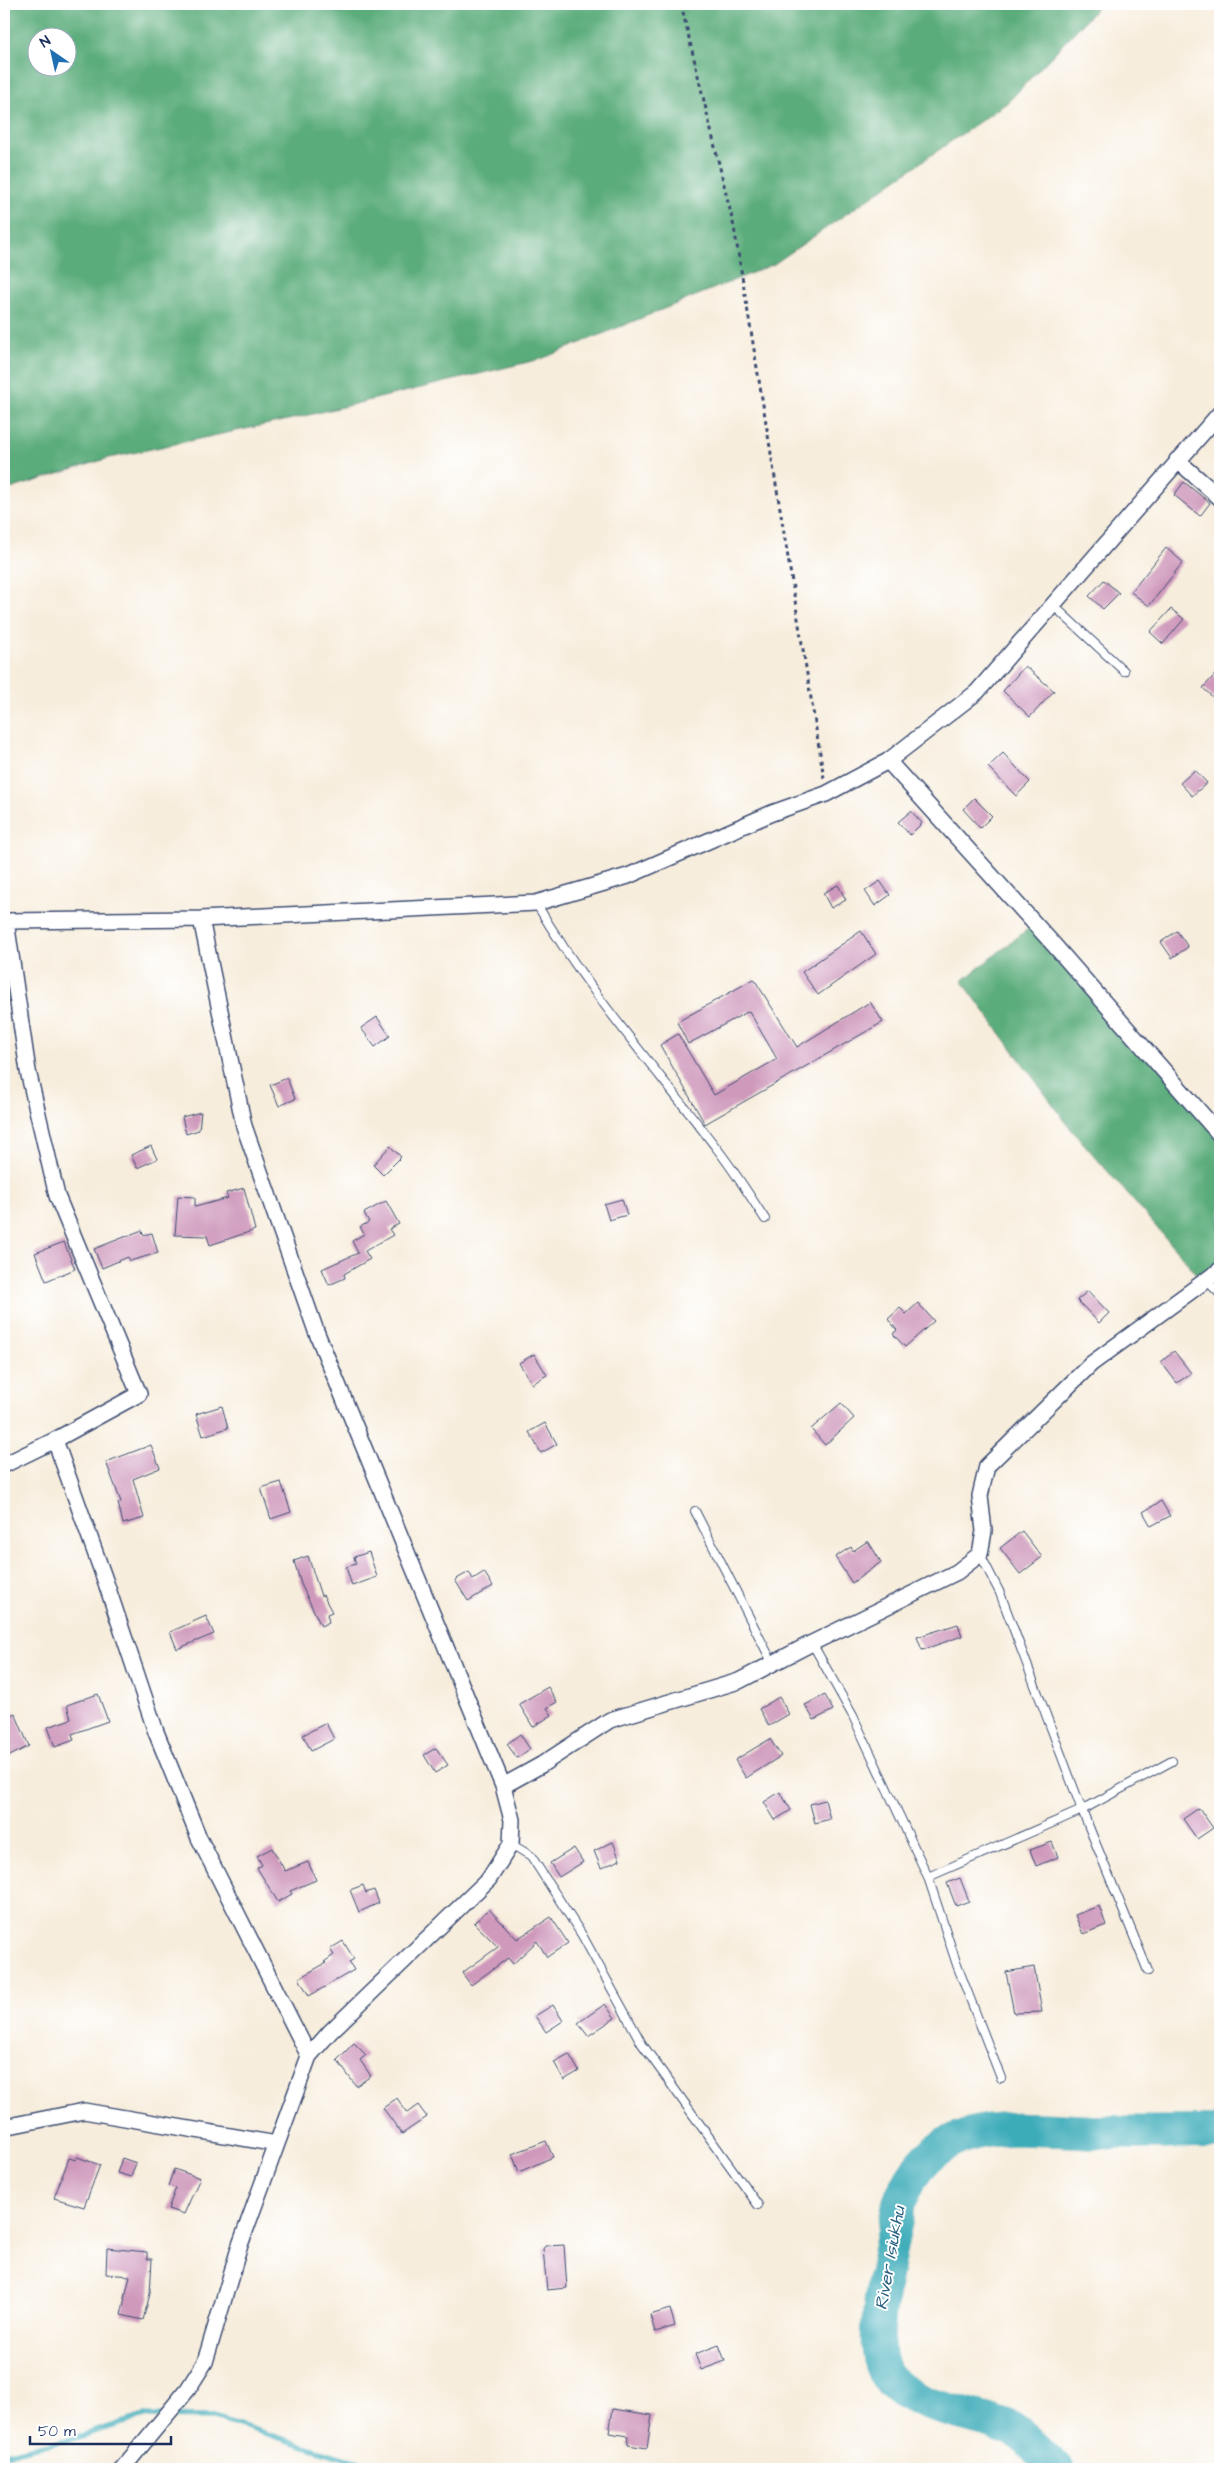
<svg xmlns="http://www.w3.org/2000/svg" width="1224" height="2473" font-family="'Architects Daughter',sans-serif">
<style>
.forest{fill:#5aac7a;stroke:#3a6e6c;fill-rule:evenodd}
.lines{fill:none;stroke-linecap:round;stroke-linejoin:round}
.stream{stroke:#3cacb9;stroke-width:5.5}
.river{stroke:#3cacb9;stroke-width:34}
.building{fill:#cf99bc}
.service-casing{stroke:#3c4c71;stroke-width:10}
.minor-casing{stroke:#3c4c71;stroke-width:18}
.path{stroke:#3c4c71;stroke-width:3;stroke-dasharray:4 4;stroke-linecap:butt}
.service{stroke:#fff;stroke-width:8}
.minor{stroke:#fff;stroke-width:15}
.labels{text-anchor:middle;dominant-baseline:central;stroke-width:4;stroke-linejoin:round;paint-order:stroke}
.water-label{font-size:18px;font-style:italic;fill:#286182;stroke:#fff}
</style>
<rect width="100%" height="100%" fill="#fff"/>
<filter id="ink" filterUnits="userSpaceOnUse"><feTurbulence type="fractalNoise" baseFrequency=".02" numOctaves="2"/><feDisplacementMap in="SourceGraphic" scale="10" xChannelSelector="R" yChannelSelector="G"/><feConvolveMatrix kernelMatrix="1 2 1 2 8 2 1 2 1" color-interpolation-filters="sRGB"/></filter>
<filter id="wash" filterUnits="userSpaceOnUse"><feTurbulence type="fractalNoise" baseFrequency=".0096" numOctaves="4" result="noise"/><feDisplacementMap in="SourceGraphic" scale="20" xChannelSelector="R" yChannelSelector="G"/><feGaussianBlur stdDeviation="1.12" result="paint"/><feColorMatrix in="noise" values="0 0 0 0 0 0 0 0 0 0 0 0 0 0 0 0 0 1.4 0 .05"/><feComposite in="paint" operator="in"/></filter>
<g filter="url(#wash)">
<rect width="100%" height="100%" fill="#f7eddc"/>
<path class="forest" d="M4,4H1101L1008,102L774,264L541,359L288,420L109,458L4,491ZM38,38H68V68H38Z
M1033,925L1220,1136V1265L1203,1281L1071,1129L962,981Z"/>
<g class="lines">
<path class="stream" d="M4,2454L71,2439L145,2416L214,2417L346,2459L403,2469"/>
<path class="river" d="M1057,2469C1042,2456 1029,2438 1011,2429C970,2409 883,2410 878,2351C875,2309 892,2246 899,2203C935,2109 1019,2130 1098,2132C1139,2133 1180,2132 1220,2132"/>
</g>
<g id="blocks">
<path class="building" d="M1184,482L1210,503L1200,516L1174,495Z
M1166,548L1183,562L1149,606L1131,592Z
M1104,580L1119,593L1103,609L1089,596Z
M1171,609L1184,619L1163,644L1150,632Z
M1025,666L1054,691L1030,717L1003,691Z
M1220,669V704L1203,688Z
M1003,753L1030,782L1016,796L988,767Z
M1195,770L1207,783L1192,796L1180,783Z
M974,798L992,816L980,828L963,809Z
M911,811L922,823L910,835L898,822Z
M880,881L890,895L875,906L865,891Z
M838,885L846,900L831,908L823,893Z
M861,931L876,954L818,995L802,972Z
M1177,931L1188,947L1172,958L1161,942Z
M754,979L797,1047L870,1002L883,1022L705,1124L660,1045L678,1034L714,1095L777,1059L749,1011L688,1044L677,1022Z
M377,1017L390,1036L375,1047L361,1028Z
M287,1078L295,1099L279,1106L270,1085Z
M201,1112L199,1130L186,1134L182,1117Z
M151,1146L157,1159L137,1168L131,1155Z
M390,1146L401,1157L383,1175L373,1165Z
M244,1188L255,1230L210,1245L207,1236L175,1235L178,1196L195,1197V1207L228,1198L226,1193Z
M622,1199L627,1215L609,1220L604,1204Z
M386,1201L399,1224L389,1229L393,1235L365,1251L370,1259L344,1274L345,1278L329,1285L322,1269L358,1253L352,1241L364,1234L360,1227L369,1222L364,1213Z
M142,1230L143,1235L152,1233L158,1253L130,1261L128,1257L102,1268L94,1249Z
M64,1242L75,1269L46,1281L35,1253Z
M1088,1291L1109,1313L1099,1323L1077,1300Z
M918,1303L934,1321L905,1347L893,1334L897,1330L888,1319L900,1308L906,1314Z
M1174,1351L1191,1373L1177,1383L1161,1362Z
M534,1354L547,1375L532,1384L519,1363Z
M841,1403L854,1418L825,1445L811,1429Z
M222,1406L228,1428L203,1436L196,1414Z
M545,1423L557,1444L541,1453L529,1432Z
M151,1445L160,1468L133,1479L144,1518L123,1524L118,1503L121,1502L106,1462Z
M281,1482L291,1512L271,1519L261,1488Z
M1161,1501L1170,1516L1151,1526L1143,1512Z
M1022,1531L1042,1557L1020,1574L1000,1548Z
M868,1541L881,1562L852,1583L835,1557L851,1547L853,1551Z
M369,1552L377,1577L352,1586L346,1567L356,1564L354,1557Z
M308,1556L321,1596L323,1595L332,1612L327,1614L329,1622L321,1626L301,1584L294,1561Z
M469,1572L473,1579L484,1572L493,1586L468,1601L455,1580Z
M206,1616L214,1634L177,1649L170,1632Z
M958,1624L962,1636L922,1650L917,1637Z
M548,1687L557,1702L547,1708L552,1715L533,1727L519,1704Z
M98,1694L108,1721L72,1734L74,1740L55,1747L48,1727L71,1719L67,1705Z
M825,1695L833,1710L814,1720L805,1705Z
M779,1697L789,1714L769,1726L759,1709Z
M15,1713L29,1746L4,1759V1718Z
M326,1723L334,1739L311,1751L303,1735Z
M520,1734L530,1749L517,1758L507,1744Z
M770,1739L781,1756L746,1778L735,1760Z
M436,1748L448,1765L435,1773L424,1755Z
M780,1792L791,1810L775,1820L764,1802Z
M825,1800L830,1819L815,1823L810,1804Z
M1199,1808L1213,1828L1197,1839L1183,1819Z
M613,1842L620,1860L601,1868L594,1851Z
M1052,1842L1058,1857L1036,1866L1030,1850Z
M272,1848L285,1871L308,1862L316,1880L290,1891L292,1894L278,1902L257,1868L262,1865L257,1856Z
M574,1848L583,1862L559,1877L550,1863Z
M960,1878L969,1901L956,1906L947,1883Z
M363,1885L366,1893L374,1890L379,1903L359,1912L350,1890Z
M1099,1906L1106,1925L1083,1934L1075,1915Z
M489,1909L517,1939L551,1917L568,1943L547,1957L537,1941L513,1964L508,1958L471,1985L462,1973L498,1947L474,1923Z
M343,1941L354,1959L349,1962L354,1970L309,1996L299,1978L326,1963L324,1962L334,1955L330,1949Z
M1034,1967L1042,2012L1014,2013L1006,1972Z
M605,2004L615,2018L588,2036L578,2023Z
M553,2005L563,2021L546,2032L535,2016Z
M354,2043L366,2055L360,2060L371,2076L356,2086L337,2060Z
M569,2054L579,2071L564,2080L554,2062Z
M397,2098L407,2113L418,2105L427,2117L402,2134L383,2108Z
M546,2141L553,2157L519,2172L512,2154Z
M77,2157L100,2165L84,2207L54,2198L69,2158L76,2160Z
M122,2158L136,2163L131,2177L117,2173Z
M174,2169L200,2178L184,2214L168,2209L176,2188L168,2186Z
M564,2245L567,2288L547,2290L543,2249L545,2246Z
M107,2248L147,2252V2259H152L150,2294L143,2320L121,2315L130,2276L106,2274Z
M670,2309L675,2326L655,2332L650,2315Z
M719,2345L725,2361L701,2370L695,2354Z
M613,2409L652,2415L647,2448L628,2445L629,2436L609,2433Z"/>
</g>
</g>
<g filter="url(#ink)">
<use href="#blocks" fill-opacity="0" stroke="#3c4c71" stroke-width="1"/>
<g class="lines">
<g class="service-casing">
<path id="service" d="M1054,606L1124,671
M536,903C588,992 656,1069 718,1150C735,1172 750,1196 765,1219
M1207,1281L1220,1294
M695,1511L773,1664
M980,1554L1000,1593L1082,1810L1148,1971
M812,1643L853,1716L928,1877L957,1965L1001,2078
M511,1844L531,1856L582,1935L642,2044L758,2205
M928,1877L1082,1810L1172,1761"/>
</g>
<g class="minor-casing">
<path id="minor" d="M1177,460L1220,498
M888,761L1054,945L1220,1135
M4,921L201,919L536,903L628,876L772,813L826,794L888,761L977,692L1220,413
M6,921L28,1071L57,1196L139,1394L55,1440
M4,1465L55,1440L105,1580L156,1732L199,1838L309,2056
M503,1786L541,1765L610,1720L739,1681L812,1643L957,1572L980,1554L984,1531L980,1496L987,1466L1091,1364L1220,1270
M4,2127L84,2111L277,2144
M122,2469L188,2389L205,2362L240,2245L309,2056L330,2032L489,1879L511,1844L512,1820L503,1786L316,1331L244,1126L201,919"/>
</g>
<path class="path" d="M681,4L734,227L824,778"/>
<use href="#service" class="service"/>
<use href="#minor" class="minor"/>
</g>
</g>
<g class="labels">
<g class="water-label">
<text transform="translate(890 2258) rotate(-80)">River Isiukhu</text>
</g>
</g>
<rect width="1224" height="2473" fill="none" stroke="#fff" stroke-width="20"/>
<g transform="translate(52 52) rotate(326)"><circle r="24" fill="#ffffff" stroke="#a4acbf"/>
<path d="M0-4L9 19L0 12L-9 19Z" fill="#1f6fb2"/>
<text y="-8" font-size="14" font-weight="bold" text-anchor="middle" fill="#1b2f5e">N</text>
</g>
<path d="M30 2436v8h141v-8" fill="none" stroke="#1b2f5e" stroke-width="2.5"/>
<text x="38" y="2436" font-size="15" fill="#1b2f5e" stroke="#ffffff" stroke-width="4" paint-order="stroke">50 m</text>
</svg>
